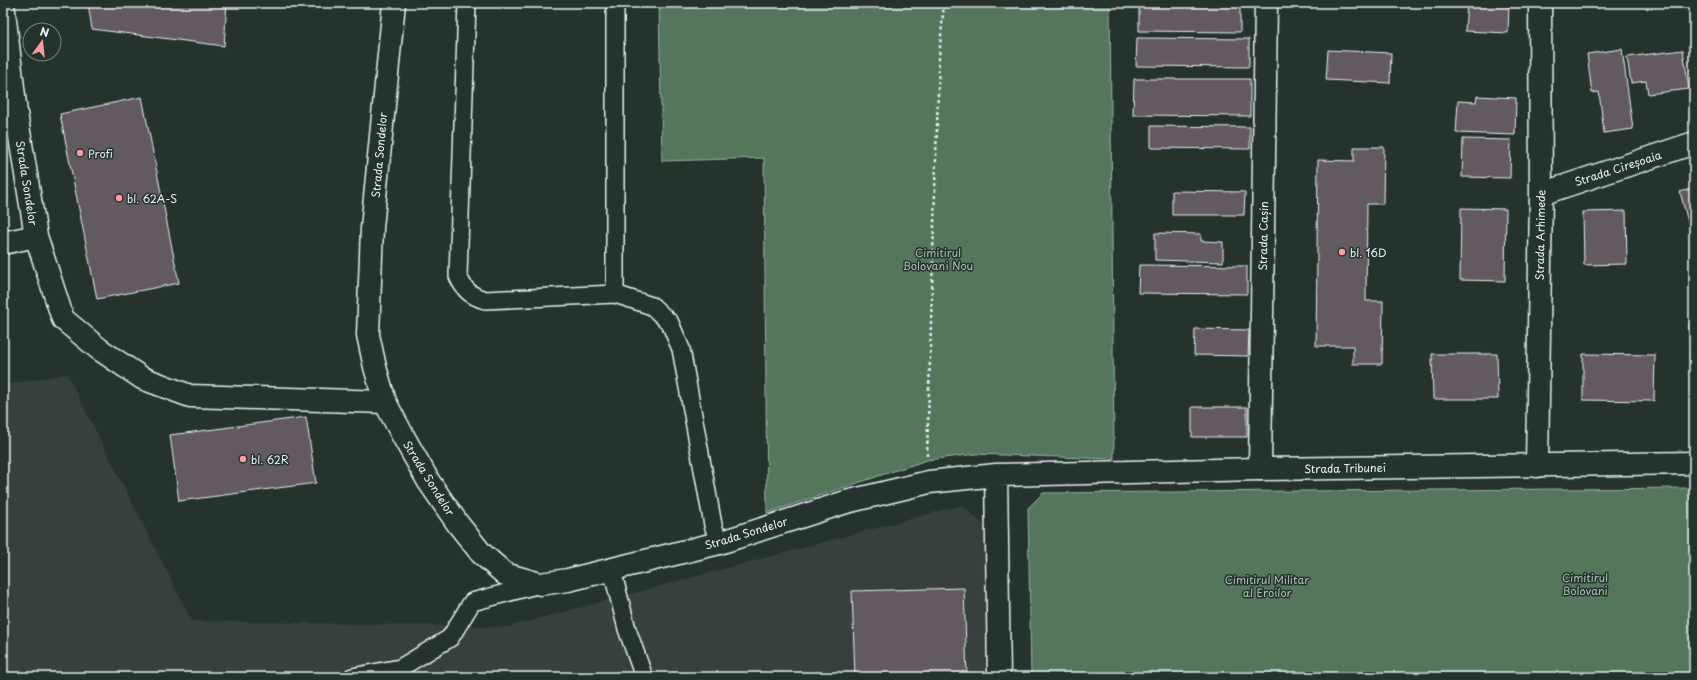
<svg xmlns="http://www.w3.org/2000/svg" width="1697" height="680" font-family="'Playpen Sans',sans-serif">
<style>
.built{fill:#383f3d}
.green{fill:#55745d;stroke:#9eb2aa}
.building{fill:#625a61;stroke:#e8f1f8}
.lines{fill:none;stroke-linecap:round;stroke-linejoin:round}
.service-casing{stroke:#e8f1f8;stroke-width:20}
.minor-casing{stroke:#e8f1f8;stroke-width:25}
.tertiary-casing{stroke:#e8f1f8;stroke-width:25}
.path{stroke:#e8f1f8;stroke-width:2.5;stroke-dasharray:3 3;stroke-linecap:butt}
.service{stroke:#26332d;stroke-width:17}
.minor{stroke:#26332d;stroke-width:22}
.tertiary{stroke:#26332d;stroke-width:22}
.poi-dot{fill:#ff9aa2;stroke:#26332d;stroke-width:1.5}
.labels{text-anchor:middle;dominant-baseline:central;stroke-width:3;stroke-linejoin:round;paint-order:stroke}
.poi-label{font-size:11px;fill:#e8f1f8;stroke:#26332d;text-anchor:start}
.street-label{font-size:11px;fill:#e8f1f8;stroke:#26332d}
.park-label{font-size:11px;fill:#adbfba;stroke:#26332d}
</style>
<rect width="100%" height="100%" fill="#26332d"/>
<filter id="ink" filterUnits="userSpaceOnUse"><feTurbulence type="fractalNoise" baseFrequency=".025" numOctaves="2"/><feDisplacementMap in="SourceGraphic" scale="8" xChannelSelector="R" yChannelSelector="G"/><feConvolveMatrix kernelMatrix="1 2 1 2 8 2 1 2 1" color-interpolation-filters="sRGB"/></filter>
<g filter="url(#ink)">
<path class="built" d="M67,374L192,621L508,627L962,505L987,528L988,677H3V385Z"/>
<path class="green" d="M659,3H1110L1114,459L976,454L927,460L767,513L764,158L662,161Z
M1694,488V677H1031L1028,508L1043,493Z"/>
<path class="building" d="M88,3H227L224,46L92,29Z
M1139,3H1240V32L1139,31Z
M1467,3H1509L1508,33L1465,31Z
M1137,38L1249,39V67L1136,66Z
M1622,49L1633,129L1604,133L1599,92L1592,93L1587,54Z
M1328,50L1391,53L1390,83L1326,80Z
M1683,50L1689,89L1648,94L1646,81L1631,83L1627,57Z
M1134,79H1250V116L1133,115Z
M1477,96L1516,98L1515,135L1456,133L1458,101L1476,102Z
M142,97L179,283L97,299L60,114Z
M1151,126L1250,127V149L1151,148Z
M1463,139L1511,140L1510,178L1462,177Z
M1354,147H1384L1383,204H1367L1366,301H1383L1382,364H1353V346H1316L1318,160L1354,161Z
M1694,188V233H1691L1680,192Z
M1172,191L1245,192L1244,215H1172Z
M1461,208L1506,209L1505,281L1460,280Z
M1626,211L1627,264L1584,265L1583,212Z
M1155,233L1201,234V241L1223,242V262L1155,260Z
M1139,265L1247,266V294L1138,293Z
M1694,323V403H1691L1689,324Z
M1195,329L1249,330L1248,356L1194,355Z
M1432,354H1497L1498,399H1433Z
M1583,354L1655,355L1654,401L1583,400Z
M1192,407H1247V437H1192Z
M306,417L316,483L179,501L170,435Z
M964,588L967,677H855L852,591Z"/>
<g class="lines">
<g class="service-casing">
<path id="service" d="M467,3L458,276C464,290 471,296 485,300L615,294L652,306L670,323L681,349L713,525L719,543
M615,294V3
M612,570L627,629L644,677
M352,677L400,668L450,638L472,602L540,584"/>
</g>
<g class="minor-casing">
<path id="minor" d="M3,3L16,113L36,236L63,319L99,349L142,378L190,396L385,402
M1541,194L1694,143
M3,243L36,236
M1537,466L1541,194L1540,3
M1260,469L1266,3"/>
</g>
<g class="tertiary-casing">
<path id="tertiary" d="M394,3L372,228L368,335L375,367L385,402L403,436L429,482L458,524L481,553L505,574L540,584L568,580L719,543L846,502L929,482L996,475L1260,469L1694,463
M996,475L999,677"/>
</g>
<path class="path" d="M927,456L939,58L944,3"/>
<use href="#service" class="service"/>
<use href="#minor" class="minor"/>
<use href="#tertiary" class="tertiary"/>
</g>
</g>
<g class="poi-dot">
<circle cx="80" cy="153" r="4"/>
<circle cx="119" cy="198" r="4"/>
<circle cx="1342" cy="252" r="4"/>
<circle cx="243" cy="459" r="4"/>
</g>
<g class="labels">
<g class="poi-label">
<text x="88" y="153">Profi</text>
<text x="127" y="198">bl. 62A-S</text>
<text x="1350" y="252">bl. 16D</text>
<text x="251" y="459">bl. 62R</text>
</g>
<g class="street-label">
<text transform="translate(379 155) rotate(-85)">Strada Sondelor</text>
<text transform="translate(1618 168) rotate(-18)">Strada Cireșoaia</text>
<text transform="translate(27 183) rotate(81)">Strada Sondelor</text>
<text transform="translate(1540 235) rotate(-89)">Strada Arhimede</text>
<text transform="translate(1263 236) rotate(-89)">Strada Cașin</text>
<text transform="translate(1345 468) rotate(-1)">Strada Tribunei</text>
<text transform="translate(429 478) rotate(58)">Strada Sondelor</text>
<text transform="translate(746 533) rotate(-17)">Strada Sondelor</text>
</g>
<g class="park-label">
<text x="938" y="252">Cimitirul<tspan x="938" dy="13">Bolovani Nou</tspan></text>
<text x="1585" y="577">Cimitirul<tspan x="1585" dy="13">Bolovani</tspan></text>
<text x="1267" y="579">Cimitirul Militar<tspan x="1267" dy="13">al Eroilor</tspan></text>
</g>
</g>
<rect width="1697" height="680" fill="none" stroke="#26332d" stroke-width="16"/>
<rect x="8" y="8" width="1681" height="664" fill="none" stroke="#e8f1f8" stroke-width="1.5" filter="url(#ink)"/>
<g transform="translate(42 42) rotate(15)"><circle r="19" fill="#26332d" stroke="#747f7e"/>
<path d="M0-3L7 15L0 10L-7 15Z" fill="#ff9aa2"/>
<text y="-6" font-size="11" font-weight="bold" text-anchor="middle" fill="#e8f1f8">N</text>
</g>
</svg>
